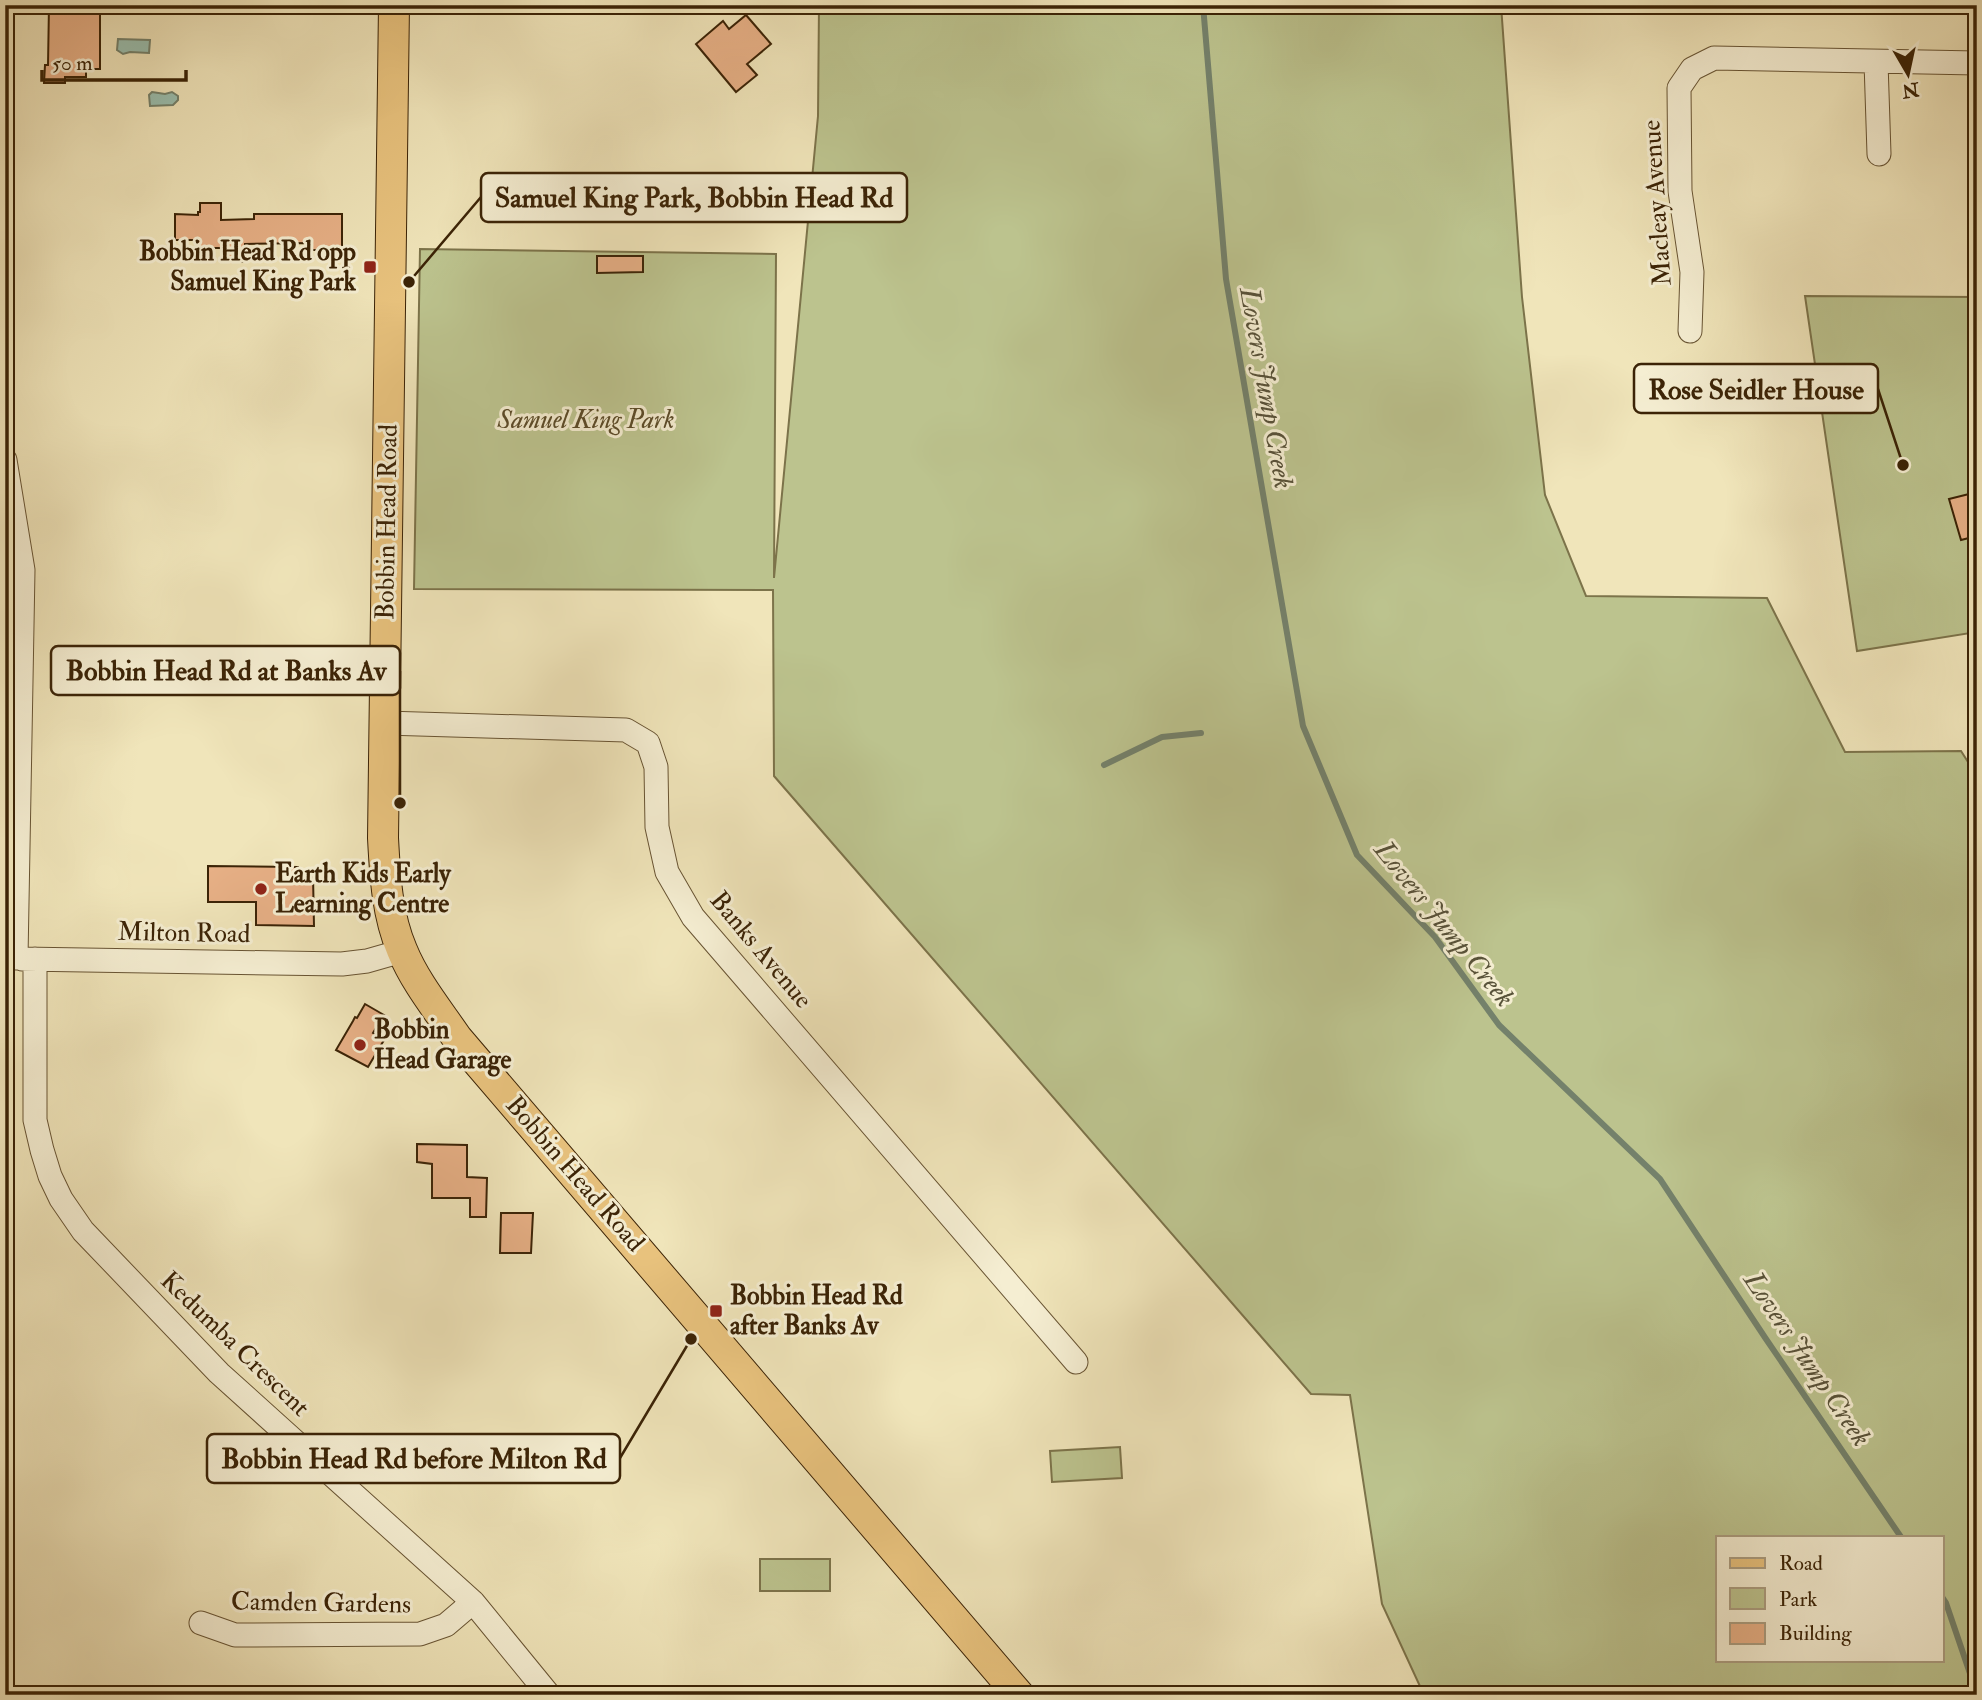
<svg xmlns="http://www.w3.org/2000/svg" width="1982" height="1700" font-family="'IM FELL Double Pica',serif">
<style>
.green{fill:#bcc38e;stroke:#7c734a;stroke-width:2;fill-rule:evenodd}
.water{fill:#9abfaf;stroke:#74816b;stroke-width:2}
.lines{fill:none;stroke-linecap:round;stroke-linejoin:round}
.stream{stroke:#74816b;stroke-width:6}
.building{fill:#e7b086;stroke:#3b2306;stroke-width:2}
.minor-casing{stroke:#685433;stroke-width:25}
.major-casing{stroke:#3b2306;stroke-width:32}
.minor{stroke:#f5eed2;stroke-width:23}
.major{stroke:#e8c27d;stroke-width:30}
.poi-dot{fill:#8f2418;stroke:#f5eed2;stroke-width:2.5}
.labels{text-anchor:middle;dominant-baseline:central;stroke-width:6;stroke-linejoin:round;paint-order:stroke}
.street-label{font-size:26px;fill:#3b2306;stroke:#f5eed2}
.poi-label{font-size:26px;font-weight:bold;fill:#3b2306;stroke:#f5eed2;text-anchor:start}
.park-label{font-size:26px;font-style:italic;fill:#5b4b28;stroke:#f5eed2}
.water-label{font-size:28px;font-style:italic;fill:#585239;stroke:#f5eed2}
.leader{fill:none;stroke:#3b2306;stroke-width:2.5}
.callout-dot{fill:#3b2306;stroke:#f5eed2;stroke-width:2.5}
.callout{fill:#f5eed2;stroke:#3b2306;stroke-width:2.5}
.callout-label{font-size:28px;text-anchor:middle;font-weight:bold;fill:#3b2306}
</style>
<rect width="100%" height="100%" fill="#f0e5ba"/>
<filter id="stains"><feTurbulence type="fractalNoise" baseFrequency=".00286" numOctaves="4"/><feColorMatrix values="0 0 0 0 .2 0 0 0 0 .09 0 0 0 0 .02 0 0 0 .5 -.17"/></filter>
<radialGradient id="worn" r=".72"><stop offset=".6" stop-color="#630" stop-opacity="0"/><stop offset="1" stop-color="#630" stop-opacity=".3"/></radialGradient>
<path class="green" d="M819,5H1501L1522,297L1545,495L1586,596L1767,598L1845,752L1961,751L1977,776V1695H1424L1382,1604L1350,1395L1311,1394L774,776L773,590L414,589L420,249L776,254L774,578L818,116ZM1718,1537H1942V1660H1718Z
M1805,296L1977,297V632L1857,651Z
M1120,1447L1122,1478L1052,1482L1050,1451Z
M760,1559H830V1591H760Z"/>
<path class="water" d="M118,39L150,40L149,53L130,52L123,54L117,50Z
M152,92L165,94L172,92L178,96V100L173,105L150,106L149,95Z"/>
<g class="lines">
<path class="stream" d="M1203,5L1226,279L1303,726L1357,855L1435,937L1499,1025L1660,1179L1766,1339L1901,1537
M1104,765L1162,737L1201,733
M1942,1597L1946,1603L1977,1694"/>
</g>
<path class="building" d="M49,5H100V69H86V77H65V83H44L45,65H48Z
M746,15L771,44L747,64L757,75L736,92L696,44L723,21L729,29Z
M200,203H221V220L254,219V214H342V250H312V243L245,244V262L228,261V248H197V240H175V214L198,215V212H200Z
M597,256H643V272L597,273Z
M1977,492V536L1961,540L1949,499Z
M208,866L298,867L299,876L313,875L314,926L256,925V902H208Z
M365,1004L384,1015L373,1033L384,1040L368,1067L336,1050L353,1021L355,1017L357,1018Z
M417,1144L467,1145V1177L487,1178L486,1217H470V1198H432V1164L417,1162Z
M501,1213H533L531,1253H500Z"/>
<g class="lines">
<g class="minor-casing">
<path id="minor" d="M1876,62L1879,154
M1690,331L1692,272L1680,191L1679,88L1692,69L1714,58L1977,63
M5,460L23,570L16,958
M385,723L626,730L648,743L656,767L657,827L667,872L693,917L1076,1362
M22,959L342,964L367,961L402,951
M35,959V1120L42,1150L50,1176L61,1199L83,1231L219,1373L473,1602L549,1695
M201,1623L235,1635L420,1634L446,1625L473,1602"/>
</g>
<g class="major-casing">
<path id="major" d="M394,5L383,838C385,876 387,915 402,950C415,982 438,1010 457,1038L1019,1695"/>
</g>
<use href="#minor" class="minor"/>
<use href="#major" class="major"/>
</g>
<g class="poi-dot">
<rect x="363" y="260" width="14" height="14" rx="3.5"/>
<circle cx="261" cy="889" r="7"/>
<circle cx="360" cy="1045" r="7"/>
<rect x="709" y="1304" width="14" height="14" rx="3.5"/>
</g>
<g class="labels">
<g class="street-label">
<text transform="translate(1657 203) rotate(-94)">Macleay Avenue</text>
<text transform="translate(387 522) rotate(-89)">Bobbin Head Road</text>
<text transform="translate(184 933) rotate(1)">Milton Road</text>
<text transform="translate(761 950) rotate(50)">Banks Avenue</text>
<text transform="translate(575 1174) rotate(49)">Bobbin Head Road</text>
<text transform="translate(235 1344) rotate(44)">Kedumba Crescent</text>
<text transform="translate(321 1603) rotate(1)">Camden Gardens</text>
</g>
<g class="poi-label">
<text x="356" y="252" text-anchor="end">Bobbin Head Rd opp<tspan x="356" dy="30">Samuel King Park</tspan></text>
<text x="275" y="874">Earth Kids Early<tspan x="275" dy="30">Learning Centre</tspan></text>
<text x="374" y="1030">Bobbin<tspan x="374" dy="30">Head Garage</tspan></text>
<text x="730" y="1296">Bobbin Head Rd<tspan x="730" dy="30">after Banks Av</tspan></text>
</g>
<g class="park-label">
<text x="586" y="420">Samuel King Park</text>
</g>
<g class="water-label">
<text transform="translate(1266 388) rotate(80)">Lovers Jump Creek</text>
<text transform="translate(1444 924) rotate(51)">Lovers Jump Creek</text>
<text transform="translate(1807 1359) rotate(56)">Lovers Jump Creek</text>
</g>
</g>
<path class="leader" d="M409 282L481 197M1903 465L1878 389M400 803L400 671M691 1339L620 1458"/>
<g class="callout-dot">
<circle cx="409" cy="282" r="7"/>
<circle cx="1903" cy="465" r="7"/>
<circle cx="400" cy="803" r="7"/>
<circle cx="691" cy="1339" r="7"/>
</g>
<g class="callout">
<rect x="481" y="173" width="426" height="49" rx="7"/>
<rect x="1634" y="364" width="244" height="49" rx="7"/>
<rect x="51" y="646" width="349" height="49" rx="7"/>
<rect x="207" y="1434" width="413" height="49" rx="7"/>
</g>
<g class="callout-label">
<text x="694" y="207">Samuel King Park, Bobbin Head Rd</text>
<text x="1756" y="399">Rose Seidler House</text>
<text x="226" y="680">Bobbin Head Rd at Banks Av</text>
<text x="414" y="1468">Bobbin Head Rd before Milton Rd</text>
</g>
<rect width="1982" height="1700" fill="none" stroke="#f0e5ba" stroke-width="28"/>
<rect x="7" y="7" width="1968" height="1686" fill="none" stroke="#3b2306" stroke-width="3.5"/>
<rect x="14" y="14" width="1954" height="1672" fill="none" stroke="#3b2306" stroke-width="2"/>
<rect x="1716" y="1536" width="228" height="126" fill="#f5eed2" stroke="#ab9d80" stroke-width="2"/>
<rect x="1730" y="1558" width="35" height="10" fill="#e8c27d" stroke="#ab9d80" stroke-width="2"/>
<text x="1779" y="1570" font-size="21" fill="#3b2306">Road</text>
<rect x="1730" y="1588" width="35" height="21" fill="#bcc38e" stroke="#ab9d80" stroke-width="2"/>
<text x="1779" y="1606" font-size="21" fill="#3b2306">Park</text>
<rect x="1730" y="1623" width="35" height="21" fill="#e7b086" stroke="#ab9d80" stroke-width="2"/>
<text x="1779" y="1640" font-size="21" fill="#3b2306">Building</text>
<g transform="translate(1908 74) rotate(171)" stroke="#f5eed2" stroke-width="5" paint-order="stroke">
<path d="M0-5L12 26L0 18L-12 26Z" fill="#3b2306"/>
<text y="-10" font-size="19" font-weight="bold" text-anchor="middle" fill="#3b2306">N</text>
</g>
<path d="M42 70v10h144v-10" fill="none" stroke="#3b2306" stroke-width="3.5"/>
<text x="52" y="70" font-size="21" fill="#3b2306" stroke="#f5eed2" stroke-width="5" paint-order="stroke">50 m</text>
<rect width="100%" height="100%" filter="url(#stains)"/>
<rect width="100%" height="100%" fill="url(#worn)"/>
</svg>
